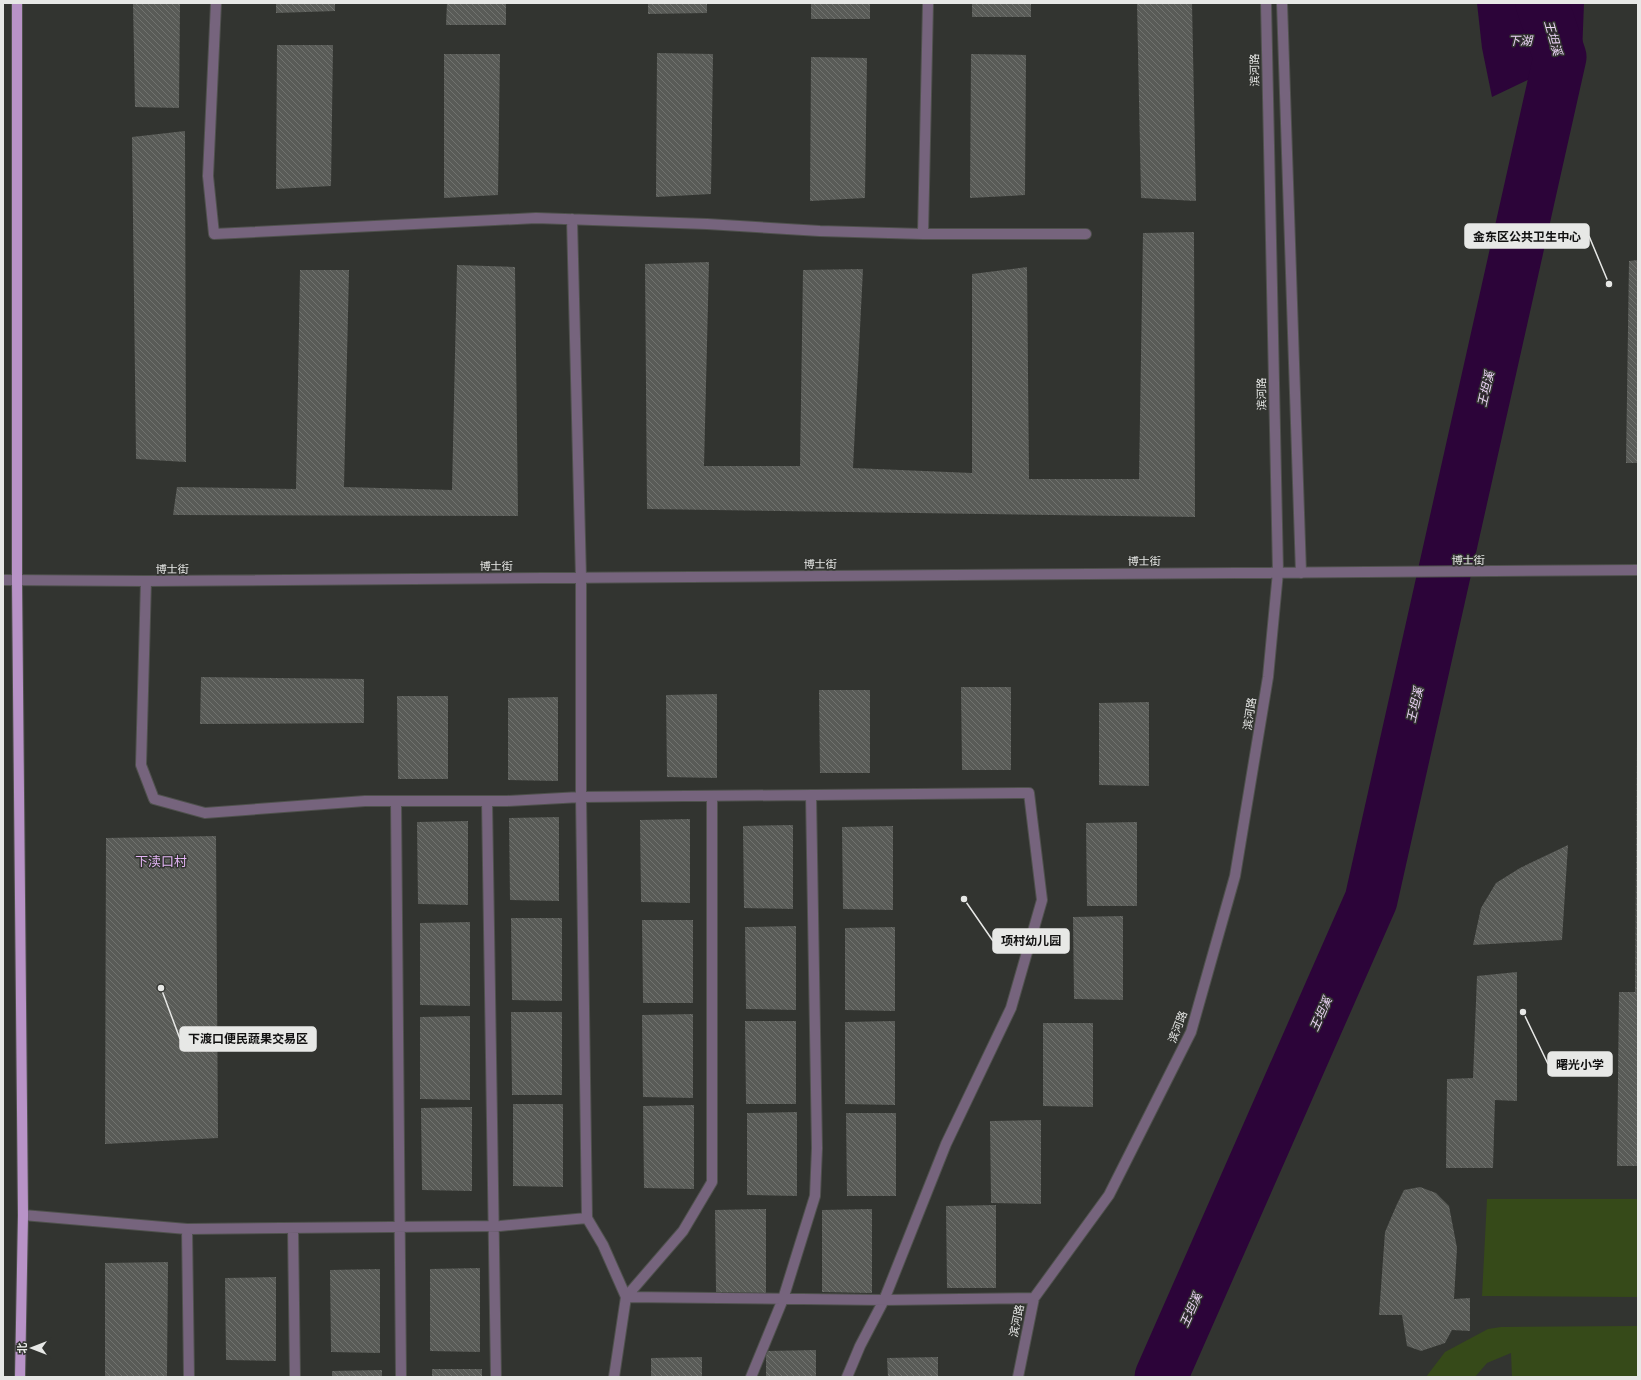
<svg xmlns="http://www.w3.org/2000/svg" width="1641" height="1380" font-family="'DejaVu Sans','Noto Sans SC',sans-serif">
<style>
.pitch{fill:#364a19}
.water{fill:#2c0439}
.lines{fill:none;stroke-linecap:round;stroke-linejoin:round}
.river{stroke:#2c0439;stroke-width:53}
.building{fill:url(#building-back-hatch)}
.minor-casing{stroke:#4f514d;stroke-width:12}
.major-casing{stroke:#4f514d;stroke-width:12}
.minor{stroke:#76647d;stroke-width:10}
.major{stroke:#b893c7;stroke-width:10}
.labels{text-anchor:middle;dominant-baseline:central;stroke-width:3;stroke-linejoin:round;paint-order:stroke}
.street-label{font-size:11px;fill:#e7e8e6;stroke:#323430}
.water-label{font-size:12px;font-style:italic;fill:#ecd4f6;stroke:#323430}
.quarter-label{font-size:13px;fill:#e3b5f5;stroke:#323430}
.leader{fill:none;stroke:#e7e8e6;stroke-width:1.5}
.callout-dot{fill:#e7e8e6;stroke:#323430;stroke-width:1.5}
.callout{fill:#e7e8e6;stroke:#e7e8e6;stroke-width:1.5}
.callout-label{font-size:12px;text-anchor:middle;font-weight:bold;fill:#111}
</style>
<defs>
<pattern id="building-back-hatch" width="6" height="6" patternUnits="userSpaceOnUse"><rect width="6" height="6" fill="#595b57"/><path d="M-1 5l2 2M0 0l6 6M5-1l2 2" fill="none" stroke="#71736f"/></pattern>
</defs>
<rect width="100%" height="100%" fill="#323430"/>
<path class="pitch" d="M1487,1199H1638V1297L1482,1296Z
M1638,1326V1377H1512L1511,1353L1487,1363L1475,1377H1426L1445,1352L1488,1329L1501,1327Z"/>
<path class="water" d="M1477,3H1584L1582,54L1492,97L1482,48Z"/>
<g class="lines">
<path class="river" d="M1161,1377L1371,900L1560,57L1542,3"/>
</g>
<path class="building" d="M133,3H180L179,108L135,107Z
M276,3H335V11L276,13Z
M447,3H506V25H446Z
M648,3H707V13L648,14Z
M811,3H870V19H811Z
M972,3H1031V17H972Z
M1137,3H1192L1196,201L1141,198Z
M277,45H333L331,186L276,189Z
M657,53L713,54L711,194L656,197Z
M444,54H500L498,195L444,198Z
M971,54L1026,55L1025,195L970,198Z
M811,57L867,58L865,198L810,201Z
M185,131L186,462L136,459L132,137Z
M1194,232L1195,517L647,509L645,264L709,262L704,466H800L803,270L863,269L853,468L972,473V274L1027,267L1029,479H1139L1143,233Z
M1638,260V463H1626L1629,261Z
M457,265L515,267L518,516L173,515L177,487L296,489L300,270H349L344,487L452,490Z
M201,677L364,679V723L200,724Z
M961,687H1011V770H962Z
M819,690H870V773H820Z
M717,694V778L667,777L666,695Z
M397,696H448V779H398Z
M558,697V781L508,780V698Z
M1149,702V786L1099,785V703Z
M1637,734H1638V1166H1617L1619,992H1635Z
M559,817V901L510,900L509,818Z
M690,819V903L641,902L640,820Z
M468,821V905L418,904L417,822Z
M1137,822V906H1087L1086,823Z
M793,825V909L744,908L743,826Z
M893,826V910L843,909L842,827Z
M216,836L218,1138L105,1144L106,838Z
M1568,845L1562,940L1473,945L1481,908L1496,883L1520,868Z
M1123,916V1000L1074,999L1073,917Z
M511,918H562V1001L512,1000Z
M642,920H693V1003H643Z
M470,922V1006L420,1005V923Z
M796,926V1010L746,1009L745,927Z
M895,927V1011L845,1010V928Z
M1517,972V1101L1495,1100L1493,1168H1446L1447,1079L1473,1078L1477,976Z
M511,1012H562V1095H512Z
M693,1014V1098L643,1097L642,1015Z
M470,1016V1100L420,1099V1017Z
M745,1021H796V1104H746Z
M895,1021V1105L845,1104V1022Z
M1043,1023H1093V1107L1043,1106Z
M513,1104H563V1187L513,1186Z
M694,1105V1189L644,1188L643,1106Z
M472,1107V1191L422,1190L421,1108Z
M797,1112V1196L747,1195V1113Z
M846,1113H896V1196H847Z
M1041,1120V1204L991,1203L990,1121Z
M1420,1187L1436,1193L1449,1206L1457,1248L1454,1299L1470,1298V1331L1452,1330L1445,1343L1421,1351L1407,1346L1402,1315H1379L1385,1232L1397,1204L1404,1190Z
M996,1205V1288H947L946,1206Z
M766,1209V1293L716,1292L715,1210Z
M872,1209V1293L822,1292V1210Z
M168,1262L167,1377H105V1263Z
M480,1268V1352L430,1351V1269Z
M380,1269V1353L331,1352L330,1270Z
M276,1277V1361L226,1360L225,1278Z
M816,1350V1377H766V1351Z
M702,1357V1377H651V1358Z
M938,1357V1377H888L887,1358Z
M432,1369H482V1377H432Z
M382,1370V1377H332V1371Z"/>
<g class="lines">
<g class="minor-casing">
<path id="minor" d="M216,3L208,176L214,234L536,218L707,224L820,231L923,234H1086
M1282,3L1301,573
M572,219L581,578V797L587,1218
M923,234L928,3
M3,580L146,581L1638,570
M146,581L141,765L154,799L205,813L365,801H507L581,797L1029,793L1042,900L1011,1008L946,1144L884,1300L860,1346L847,1377
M396,801L401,1377
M487,801L496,1377
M23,1215L187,1229L500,1226L587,1218L603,1245L626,1297L614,1377
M293,1228L295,1377
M187,1229L189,1377
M626,1297L683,1231L712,1182V796
M626,1297L884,1300L1034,1298
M751,1377L783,1299L815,1196L817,1148L811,795
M1018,1377L1034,1298L1109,1195L1191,1032L1235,876L1268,677L1278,572L1266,3"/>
</g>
<g class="major-casing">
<path id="major" d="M17,3V581L23,1215L20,1377"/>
</g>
<use href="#minor" class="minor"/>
<use href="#major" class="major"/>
</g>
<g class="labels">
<g class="street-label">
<text transform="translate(1255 70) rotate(-91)">滨河路</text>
<text transform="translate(1262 394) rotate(-91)">滨河路</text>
<text x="1468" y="560">博士街</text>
<text x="1144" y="561">博士街</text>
<text x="820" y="564">博士街</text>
<text x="496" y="566">博士街</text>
<text x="172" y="569">博士街</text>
<text transform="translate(1250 714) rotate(-81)">滨河路</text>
<text transform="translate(1178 1027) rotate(-69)">滨河路</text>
<text transform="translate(1017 1321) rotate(-78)">滨河路</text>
</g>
<g class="water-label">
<text transform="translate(1553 38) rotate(74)">王坦溪</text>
<text x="1520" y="41">下湖</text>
<text transform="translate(1486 389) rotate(-77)">王坦溪</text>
<text transform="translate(1415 705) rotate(-77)">王坦溪</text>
<text transform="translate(1321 1014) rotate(-66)">王坦溪</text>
<text transform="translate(1191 1310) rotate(-66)">王坦溪</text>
</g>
<g class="quarter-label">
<text x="161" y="861">下渎口村</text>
</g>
</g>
<path class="leader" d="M1609 284L1589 236M964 899L993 941M161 988L180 1039M1523 1012L1548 1064"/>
<g class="callout-dot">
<circle cx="1609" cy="284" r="4"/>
<circle cx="964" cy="899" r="4"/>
<circle cx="161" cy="988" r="4"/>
<circle cx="1523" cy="1012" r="4"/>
</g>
<g class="callout">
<rect x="1465" y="224" width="124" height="24" rx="4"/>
<rect x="993" y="929" width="76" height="24" rx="4"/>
<rect x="180" y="1027" width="136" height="24" rx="4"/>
<rect x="1548" y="1052" width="64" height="24" rx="4"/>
</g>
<g class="callout-label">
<text x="1527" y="241">金东区公共卫生中心</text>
<text x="1031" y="945">项村幼儿园</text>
<text x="248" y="1043">下渡口便民蔬果交易区</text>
<text x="1580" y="1069">曙光小学</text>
</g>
<rect width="1641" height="1380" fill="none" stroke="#e7e8e6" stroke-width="8"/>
<g transform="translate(32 1348) rotate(270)" stroke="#323430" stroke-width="3" paint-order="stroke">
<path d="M0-3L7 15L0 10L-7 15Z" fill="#e7e8e6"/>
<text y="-6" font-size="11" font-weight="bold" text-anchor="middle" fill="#e7e8e6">北</text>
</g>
</svg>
